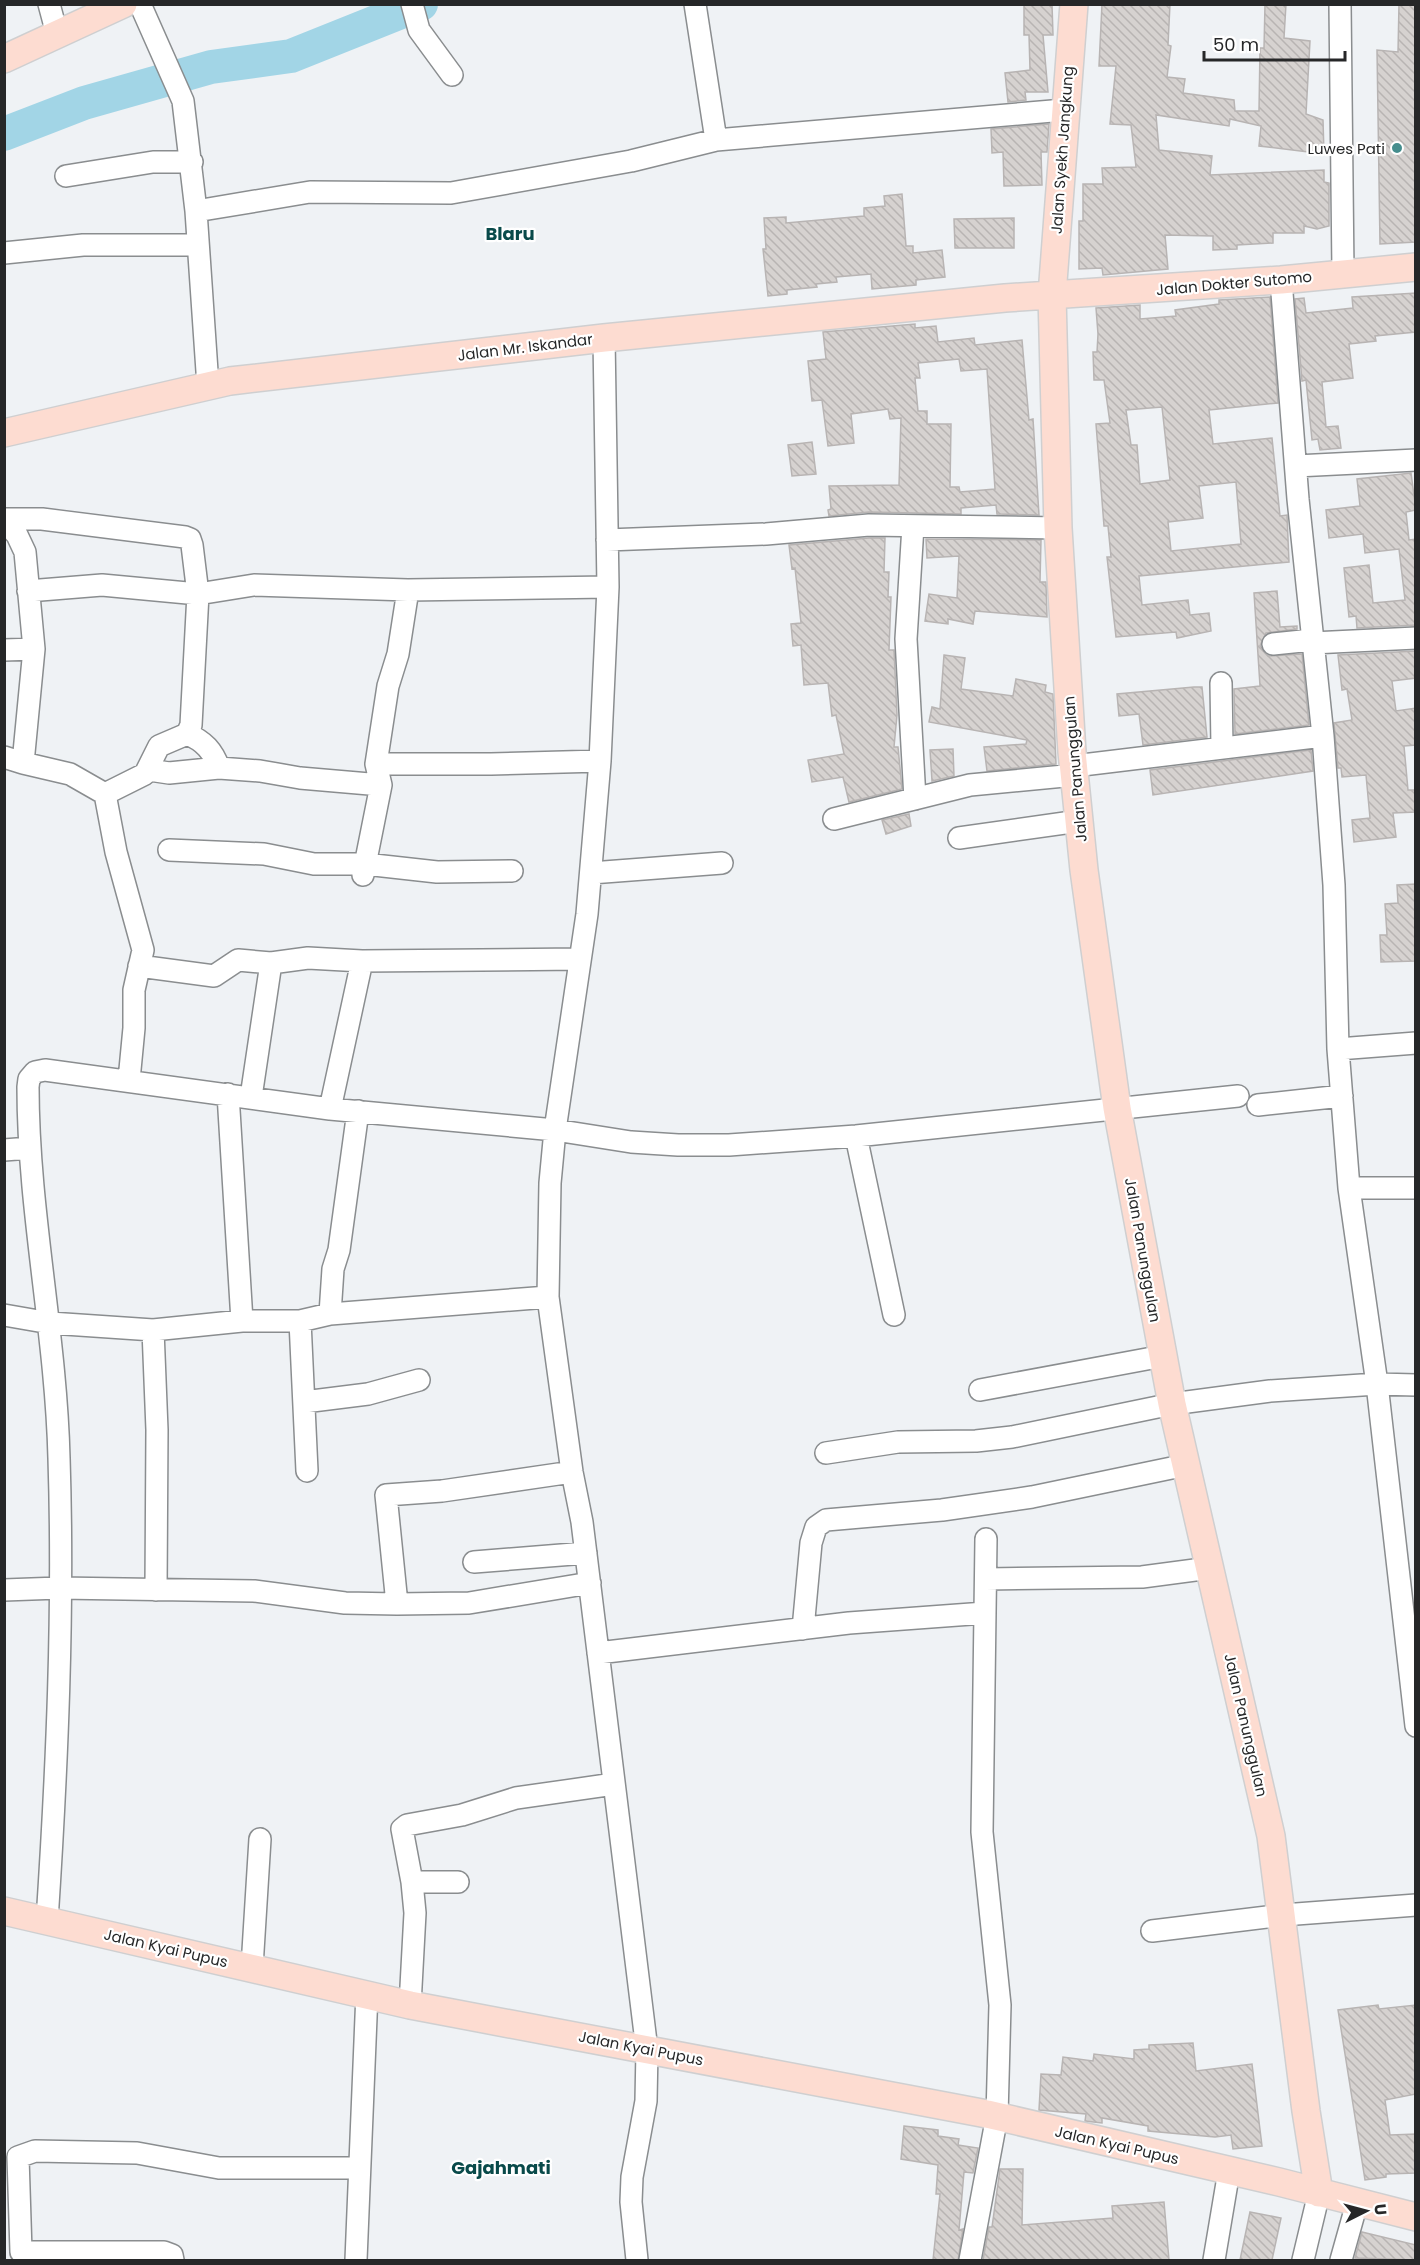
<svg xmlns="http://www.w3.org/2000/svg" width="1420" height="2265" font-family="Poppins,sans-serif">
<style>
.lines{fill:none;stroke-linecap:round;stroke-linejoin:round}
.river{stroke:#a2d5e6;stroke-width:34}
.building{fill:url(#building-back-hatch);stroke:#b8b4b3;stroke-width:1.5;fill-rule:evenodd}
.minor-casing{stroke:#8a8d8f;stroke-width:24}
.major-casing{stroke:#cfcfd0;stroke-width:30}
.minor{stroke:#fff;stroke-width:21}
.major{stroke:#fddcd1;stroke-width:27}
.poi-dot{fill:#458d8d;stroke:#fff;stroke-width:2}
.labels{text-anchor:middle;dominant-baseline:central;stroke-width:4.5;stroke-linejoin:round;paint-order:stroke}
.poi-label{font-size:15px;fill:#262728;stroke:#fff;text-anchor:end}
.street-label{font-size:15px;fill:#262728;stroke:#fff}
.quarter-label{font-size:18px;font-weight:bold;fill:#094a4a;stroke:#fff}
</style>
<defs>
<pattern id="building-back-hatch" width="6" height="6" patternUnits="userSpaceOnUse" patternTransform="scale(1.5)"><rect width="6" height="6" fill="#d6d2d0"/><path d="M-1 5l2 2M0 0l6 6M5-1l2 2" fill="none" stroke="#b8b4b3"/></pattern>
</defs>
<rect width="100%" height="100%" fill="#eff2f5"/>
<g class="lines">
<path class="river" d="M4,134L84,103L211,67L291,56L421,4"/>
</g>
<path class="building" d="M1024,4H1052L1053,35H1043L1048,92H1025L1026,100L1008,102L1005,73L1030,70L1029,35H1024Z
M1102,4H1170L1168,45L1171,46L1167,77L1185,79L1183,93L1234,100L1235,111H1259L1260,48H1264L1265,4H1286L1284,38L1310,41L1306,114L1323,120L1324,154L1259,146L1261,126L1230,119L1229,126L1156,115L1159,150L1212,156L1210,175L1324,170V182L1329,183V226L1317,229L1304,226V233H1273V243L1237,245V249L1213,250V236L1165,235L1168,269L1103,275L1102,268L1079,269V221H1083V184H1103L1102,168L1136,167L1131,125L1110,124L1116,66H1099Z
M1399,4H1416V242L1380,244L1377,50L1398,52Z
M1049,124L1047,152H1041L1042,185L1004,186L1003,152L992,153L991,129Z
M902,194L906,246H913V253L942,250L945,277L916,280V285L872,289L871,274L836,277L837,282L816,284L817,287L787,290V294L768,296L763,249H766L764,218L786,217V223L864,216V208L885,206L884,196Z
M1014,218V248H955L954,219Z
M1416,293V332L1375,336L1376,341L1349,344L1353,378L1322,382L1326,427L1338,426L1341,448L1320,450L1318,439L1312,440L1306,380L1302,381L1295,299L1304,298L1306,313L1353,308L1352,297Z
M1270,297L1278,403L1209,410L1213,444L1272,438L1280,516L1287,515L1289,562L1139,576L1142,605L1188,600L1190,615L1209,613L1211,631L1177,638L1176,632L1116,637L1107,557H1111L1108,526H1104L1096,424L1110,423L1104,380H1094L1093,352H1097L1098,334L1096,308L1140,305V319L1176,316L1175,310L1219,304V300ZM1162,407L1170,480L1140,484L1137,445H1131L1126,410ZM1236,482L1241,544L1171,551L1168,522L1203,518L1199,486Z
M915,324V328L936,326L938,342L974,338L975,345L1022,340L1029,420L1033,419L1039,515L997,514L996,505L961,508V514L869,512L829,516L828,510L831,509L829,486L899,485L901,418L890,419L888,409L851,414L854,443L828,446L822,400L812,401L808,361L826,359L823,332ZM959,359L961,371L987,369L995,489L960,492L959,487H950L951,424H927V411H918L915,378H920L918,363Z
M812,442L816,474L792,476L788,445Z
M1411,473L1416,510L1406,512L1409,540L1416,539V625L1357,628L1356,616L1349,617L1344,568L1369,565L1373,603L1405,600L1399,549L1365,553L1363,534L1329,538L1326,510L1360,506L1357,479Z
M869,538H885L884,572H889L888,597H891L889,650H894L897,715L894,747H898L902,789L849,802L843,777L812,782L808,760L844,754L836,715L832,716L828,683L804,685L801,645L793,646L791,624L801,623L795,568L792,569L789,545Z
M926,539L1041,540L1040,582H1046L1047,617L975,611L973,624L948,619V624L925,621L929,594L957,598L959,556L927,558Z
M1277,591L1280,627L1297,626V629L1266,633L1260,646L1268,656L1302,654L1309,725L1235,734L1234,689L1260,686L1254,593Z
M1416,651V678L1392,681L1396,711L1416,708V745L1404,746L1408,790H1416V812L1393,813L1396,837L1354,842L1352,820L1370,818L1366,775L1342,777L1341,768H1338L1334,723L1352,720L1347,689L1342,690L1338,655Z
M944,655L965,658L961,689L1013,696L1016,679L1046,685L1045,692L1053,694L1056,764L987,771L984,747L1026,744L1027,740L929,722L932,707L940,709Z
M1194,687H1202L1207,737L1143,745L1139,714L1119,716L1117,694Z
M953,749L954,776L932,781L930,750Z
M1311,750L1313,771L1153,795L1150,770Z
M909,814L911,826L886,834L882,820Z
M1416,884V961L1381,962L1380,935H1387L1385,904L1398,903L1397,885Z
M1378,2005L1379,2009L1416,2005V2094L1385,2100L1390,2135L1416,2134V2173L1386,2174V2177L1365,2180L1338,2010Z
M1193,2043L1196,2071L1252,2064L1262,2146L1233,2149L1231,2135L1215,2137L1148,2131V2126L1102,2118V2123L1085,2121L1086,2114L1039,2110L1041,2074L1061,2075L1063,2057L1093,2061L1094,2054L1134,2059V2050L1149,2049V2045Z
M904,2126L938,2130V2136L959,2139L958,2145L978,2148L973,2173L964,2172L959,2230L963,2229L958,2260H933L940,2194H936L938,2165L901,2159Z
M1000,2169H1023L1022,2225L1113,2218L1112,2206L1164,2202L1169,2260H983L989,2227H992Z
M1250,2212L1281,2218L1272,2260H1240Z
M1362,2232L1416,2245V2260L1355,2258Z"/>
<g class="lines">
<g class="minor-casing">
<path id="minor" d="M49,4L57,34
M140,4L183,101L196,211L208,386
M412,4L419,30L452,75
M695,4L716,140
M1340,4L1343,272
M66,176L153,162H192
M196,211L310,192L451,193L631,161L716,140L1064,110
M4,253L83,245H197
M1281,280L1298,499L1323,736L1334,885L1338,1049L1349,1188L1377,1384L1416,1726
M604,338L608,587L600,761L587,914L555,1130L550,1183L548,1297L572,1472L582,1522L647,2050L646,2101L632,2177L631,2202L637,2260
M1296,466L1416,460
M4,519H42L185,537L190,539L192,545L198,594L102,585L28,591
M4,520L17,535L25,552L34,649L23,763L4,757
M913,526L906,639L915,799
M607,540L766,534L869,525L1058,528
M1312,643L1416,638
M1273,644L1312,640
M4,650L34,649
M1221,683L1222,747
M187,734C204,741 213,751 219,768
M23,763L70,774L105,794L116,852L143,950L134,990V1028L129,1080
M376,764H491L600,761
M1074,766L1323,736
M149,770L169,773L219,768L260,771L300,778L381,785
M105,794L145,774L159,746L187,734L191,725L198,594L254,585L408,590L608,587
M834,819L970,785L1075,775
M959,838L1079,821
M169,850L264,854L314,864H365L437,872L512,871
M591,873L722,863
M363,875L381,785L376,764L388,686L398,654L408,590
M139,966L214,976L238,960L271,963L308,958L362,961L580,959
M1338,1049L1416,1043
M228,1094L242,1321
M251,1097L271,963
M1258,1105L1342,1096
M330,1109L362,961
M856,1136L894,1315
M4,1150L30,1148
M1349,1188H1416
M330,1314L333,1269L339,1250L358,1111
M4,1315L50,1323L153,1330L242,1321H300L330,1314L548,1297
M300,1321L307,1471
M153,1330L157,1430L156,1590
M980,1390L1163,1356
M304,1402L368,1394L419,1380
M826,1453L898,1442L976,1441L1012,1437L1172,1404L1270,1391L1377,1384L1416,1385
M474,1562L586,1553
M986,1579L1142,1577L1210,1568
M4,1590L59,1588L254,1591L345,1603L397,1604L469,1603L590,1583
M397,1604L386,1495L442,1491L572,1472
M803,1629L811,1543L816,1527L826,1520L942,1510L1032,1497L1186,1465
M598,1653L849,1623L985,1613
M412,1882L402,1829L407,1825L462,1815L516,1798L614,1784
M47,1921C57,1768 64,1612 59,1458C56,1334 28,1211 28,1087L29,1079L35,1072L45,1070L330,1109L555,1130L631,1142L678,1145H729L856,1136L1238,1096
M1152,1931L1283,1915L1416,1905
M252,1967L260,1839
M410,2005L415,1913L412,1882H458
M173,2260L172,2255L164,2252H21L18,2157L35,2151L137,2153L219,2168H358
M356,2260L367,1993
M970,2260L997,2116L1000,2005L982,1832L986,1539
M1214,2260L1229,2171
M1303,2260L1319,2193
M1341,2260L1357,2203"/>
</g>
<g class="major-casing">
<path id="major" d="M1074,4L1052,295L1058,528L1072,752L1084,870L1117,1108L1172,1404L1271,1836L1306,2111L1319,2193
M4,59L123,4
M4,433L230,381L604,338L1005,298L1281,280L1416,267
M4,1911L410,2005L987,2114L1279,2182L1416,2217"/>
</g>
<use href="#minor" class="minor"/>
<use href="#major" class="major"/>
</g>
<circle class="poi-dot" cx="1397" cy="148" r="6"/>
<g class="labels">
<g class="poi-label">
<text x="1385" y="148">Luwes Pati</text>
</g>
<g class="street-label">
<text transform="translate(1062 150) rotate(-86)">Jalan Syekh Jangkung</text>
<text transform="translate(1234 283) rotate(-5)">Jalan Dokter Sutomo</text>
<text transform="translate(525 347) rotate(-7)">Jalan Mr. Iskandar</text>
<text transform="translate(1075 769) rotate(-95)">Jalan Panunggulan</text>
<text transform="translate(1143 1250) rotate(80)">Jalan Panunggulan</text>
<text transform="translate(1246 1725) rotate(77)">Jalan Panunggulan</text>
<text transform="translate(166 1948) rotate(13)">Jalan Kyai Pupus</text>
<text transform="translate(641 2048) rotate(11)">Jalan Kyai Pupus</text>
<text transform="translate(1117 2145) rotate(13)">Jalan Kyai Pupus</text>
</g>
<g class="quarter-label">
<text x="510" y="233">Blaru</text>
<text x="501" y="2167">Gajahmati</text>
</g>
</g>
<rect width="1420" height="2265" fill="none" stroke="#262728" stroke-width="12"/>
<g transform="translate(1366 2211) rotate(84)" stroke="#ffffff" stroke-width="4.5" paint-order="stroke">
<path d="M0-4.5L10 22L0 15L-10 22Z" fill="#262728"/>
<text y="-9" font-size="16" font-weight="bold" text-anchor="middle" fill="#262728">U</text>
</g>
<path d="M1204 51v9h141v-9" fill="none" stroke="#262728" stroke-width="3"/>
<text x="1213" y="51" font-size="18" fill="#262728" stroke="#ffffff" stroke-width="4.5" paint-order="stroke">50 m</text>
</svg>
